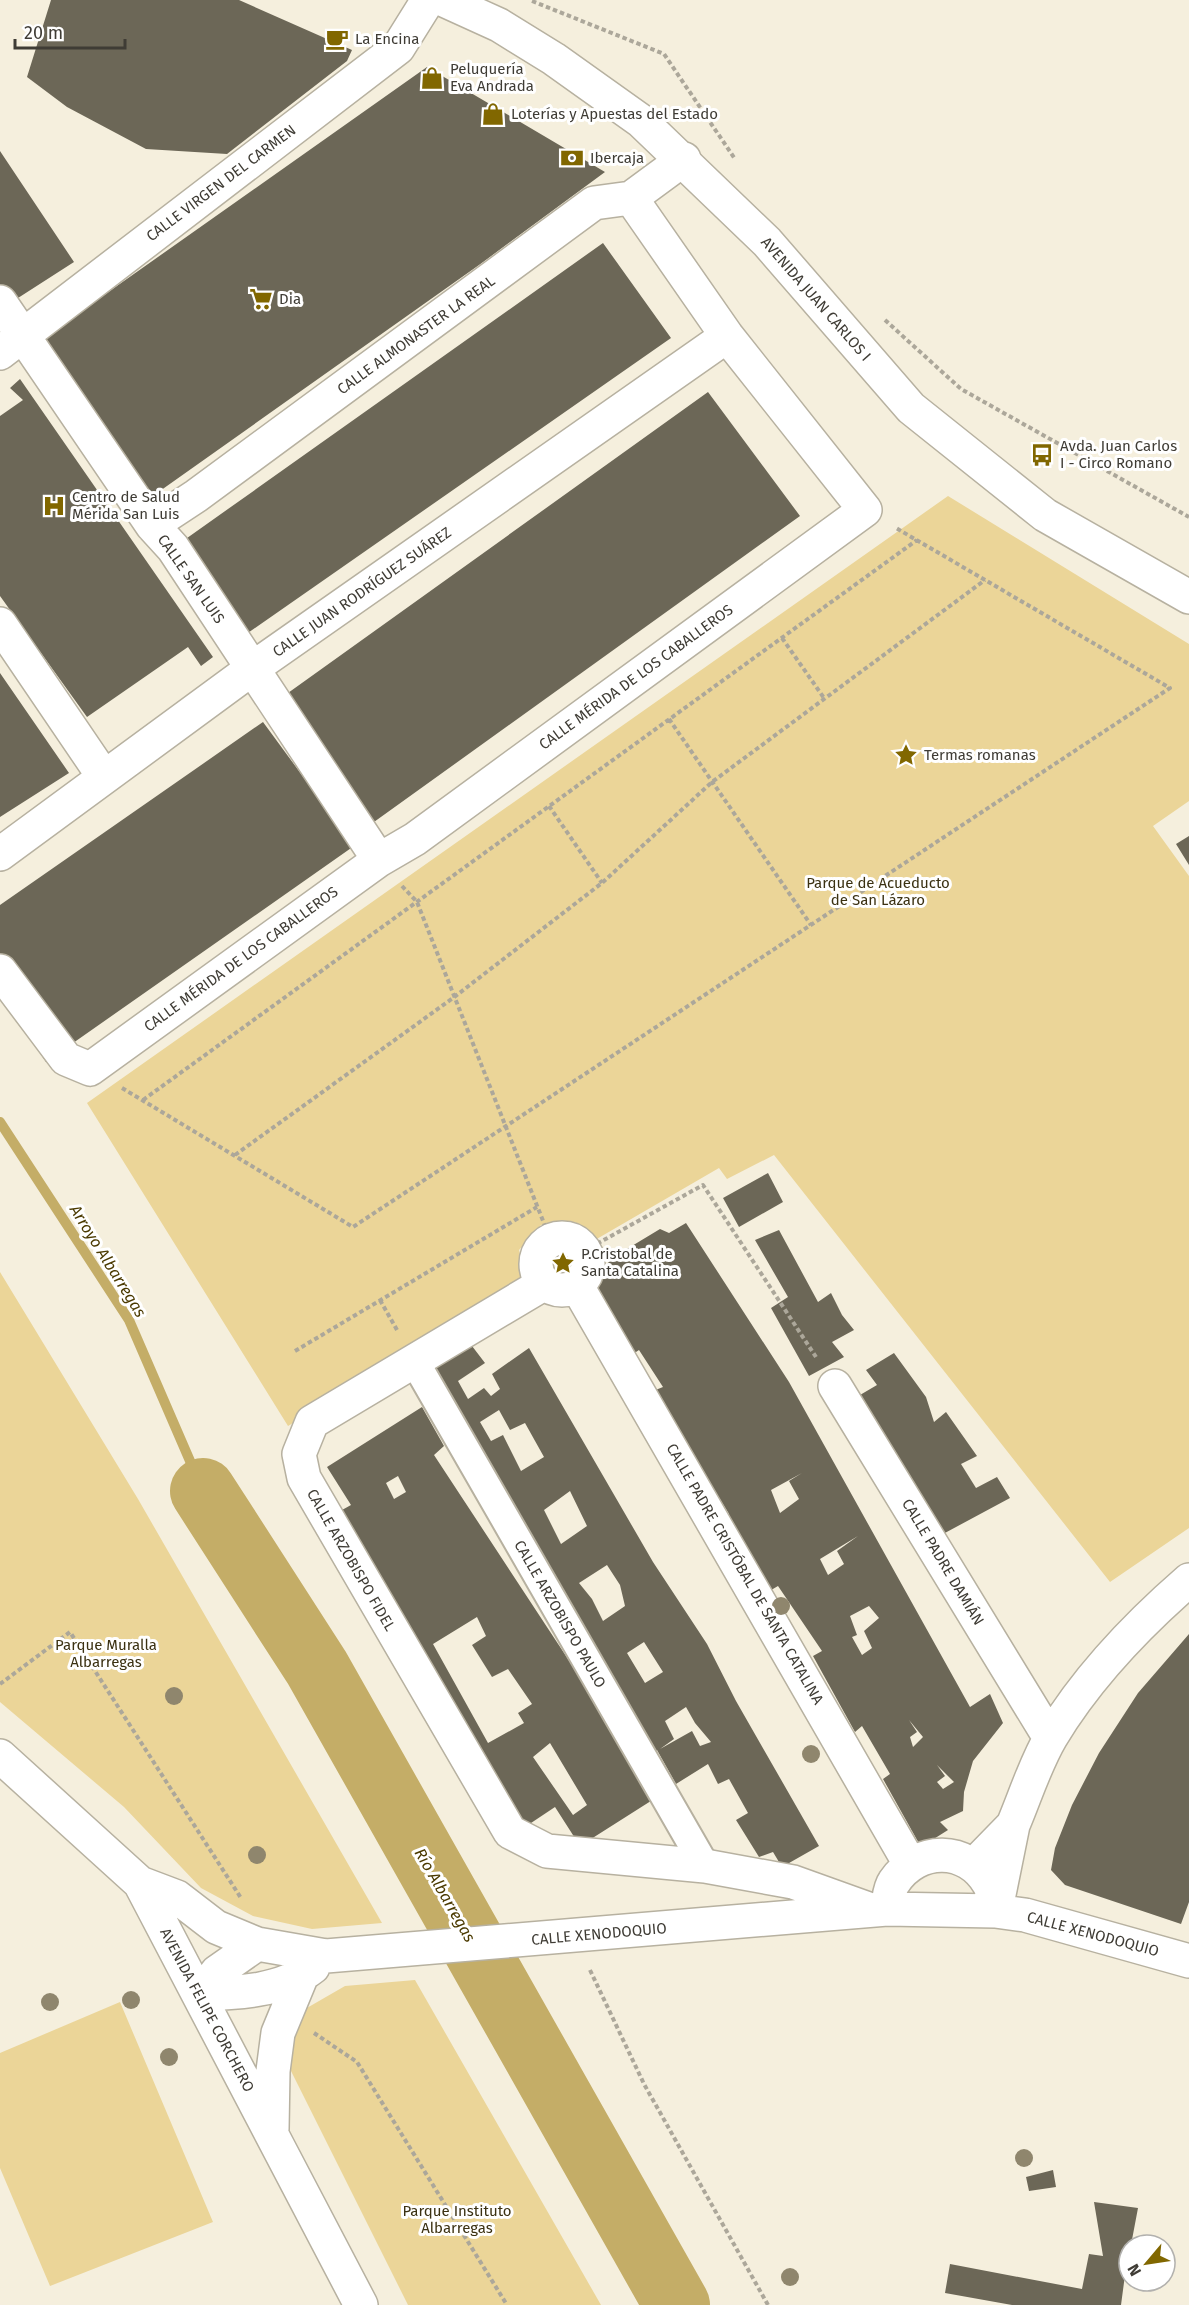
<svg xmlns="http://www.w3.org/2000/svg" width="1189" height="2305" font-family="'Fira Sans',sans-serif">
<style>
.green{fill:#ebd598}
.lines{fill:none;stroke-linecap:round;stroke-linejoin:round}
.stream{stroke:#c4ad67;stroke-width:10}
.river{stroke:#c4ad67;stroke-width:66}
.building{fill:#6c6757;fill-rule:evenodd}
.pedestrian-casing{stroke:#b7b1a0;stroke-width:32}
.minor-casing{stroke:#b7b1a0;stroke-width:36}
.primary-casing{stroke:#b7b1a0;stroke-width:36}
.path{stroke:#aca79a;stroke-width:4;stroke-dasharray:4.5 3;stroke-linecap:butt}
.pedestrian{stroke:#fff;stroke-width:28}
.minor{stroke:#fff;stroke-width:33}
.primary{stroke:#fff;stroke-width:33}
.tree{fill:#8f866d}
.labels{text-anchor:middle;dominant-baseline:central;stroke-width:6;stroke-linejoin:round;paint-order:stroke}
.poi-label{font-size:15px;fill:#3f3c35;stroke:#fff;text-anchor:start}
.street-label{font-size:15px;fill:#3f3c35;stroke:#fff}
.park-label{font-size:15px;fill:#3b3112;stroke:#fff}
.water-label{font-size:16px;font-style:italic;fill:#4b3a00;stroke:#fff}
</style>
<rect width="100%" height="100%" fill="#f5efdd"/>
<path class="green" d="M948,496L1189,644V801L1153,826L1189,876V1528L1110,1582L774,1155L727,1179L719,1168L595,1240L575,1222L541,1225L519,1250L527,1280L288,1426L87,1103Z
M0,1272L138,1499L382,1923L312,1929L253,1916L201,1888L124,1807L0,1702Z
M415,1980L601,2305H408L286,2061L293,2016L345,1986Z
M120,2002L213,2222L50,2286L0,2168V2053Z"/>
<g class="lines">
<path class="stream" d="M0,1122L129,1320L203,1491"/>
<path class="river" d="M203,1491L317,1668L677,2305"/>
</g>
<path class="building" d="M51,0H239L352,50L347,61L227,154L146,149L67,107L27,77Z
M427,67L605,172L479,265L150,498L39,341Z
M0,151L74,262L4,307L0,302Z
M603,243L671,338L235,642L173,548Z
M20,379L213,657L201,666L188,647L87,717L0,596V416L23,400L10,388Z
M708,392L800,516L367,827L274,703Z
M0,673L69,773L0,817Z
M263,722L354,846L46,1062L0,994V905Z
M1189,836V865L1176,844Z
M768,1173L783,1202L739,1227L723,1198Z
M686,1223L789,1382L970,1707L990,1694L1003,1723L973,1761L964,1792L963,1811L940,1822L948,1830L921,1847L883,1779L890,1774L862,1726L855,1732L813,1656L822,1651L778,1586L766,1593L722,1517L729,1514L653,1391L663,1387L639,1350L633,1354L593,1282L612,1258L660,1229L669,1233ZM802,1473L789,1481L799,1499L780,1513L771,1490ZM858,1536L837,1551L844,1564L828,1575L820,1559ZM869,1606L879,1618L864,1631L872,1648L862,1655L852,1637L857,1635L850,1616ZM909,1720L923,1737L913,1747L910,1737L917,1732ZM937,1765L954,1782L943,1789L937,1782L945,1776Z
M779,1230L818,1302L831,1293L842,1315L854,1330L832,1342L844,1357L809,1376L771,1308L788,1297L755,1240Z
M472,1346L485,1363L458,1381L468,1399L484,1388L491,1396L500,1389L492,1374L529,1348L653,1562L707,1644L736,1701L819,1846L782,1867L773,1852L759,1857L736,1820L748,1813L729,1779L718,1784L708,1764L676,1784L657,1750L644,1760L432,1368ZM499,1410L510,1430L525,1423L544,1457L521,1471L503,1435L491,1441L480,1422ZM570,1491L587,1526L561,1544L544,1510ZM607,1565L620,1585L625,1606L603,1621L592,1599L579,1583ZM644,1642L663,1672L645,1683L627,1653ZM686,1707L695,1723L711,1742L700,1746L692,1731L660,1749L674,1739L665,1721Z
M894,1353L926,1397L934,1422L946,1412L977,1456L961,1464L976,1488L997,1477L1010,1498L943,1534L892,1447L879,1432L860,1395L877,1385L866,1370Z
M422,1407L444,1446L434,1455L614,1729L654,1799L580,1846L555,1807L522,1829L333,1515L351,1505L327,1467ZM398,1476L406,1492L394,1499L386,1483ZM477,1617L486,1636L472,1645L492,1677L508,1669L532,1704L518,1713L524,1723L488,1743L433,1644ZM550,1743L587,1805L573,1815L533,1757Z
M1189,1634V1902L1181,1924L1065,1885L1051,1870L1055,1848L1072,1805L1099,1753L1138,1693Z
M1053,2170L1056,2187L1029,2191L1026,2177Z
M1094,2202L1138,2208L1131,2245H1129L1121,2305H1012L945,2293L950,2264L1082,2289L1089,2254L1103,2256Z"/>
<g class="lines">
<g class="pedestrian-casing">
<path id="pedestrian" d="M415,1362L705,1866"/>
</g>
<g class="minor-casing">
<path id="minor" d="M0,302L152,525L173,548L379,860
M0,353L398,48L428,0
M152,525L196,496L594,203L631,198L684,159
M0,624L104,777
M0,854L253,668L727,336
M0,971L66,1059L90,1069L379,860L415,839L865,510L727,336L631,198
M536 1264a26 26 0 1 1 52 0a26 26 0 1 1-52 0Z
M545,1283L312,1422L299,1454L304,1478L510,1832L547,1851L705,1866L793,1882L871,1910
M577,1286L910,1864
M835,1386L1050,1738
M0,1756L140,1883L361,2305
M1013,1825C1025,1797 1035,1764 1051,1737C1087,1677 1136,1626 1189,1580
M974,1865L1013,1825L996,1909
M140,1883L177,1897L216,1927L257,1944
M887,1909C889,1901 889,1889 894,1882C918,1846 967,1846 989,1884C993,1891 994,1903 995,1911
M200,1994L217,1972L257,1944L326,1956L887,1909L995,1911L1025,1915L1189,1961
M200,1994C238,1993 283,1991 313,1967
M272,2129L273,2071L278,2033L302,1975"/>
</g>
<g class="primary-casing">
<path id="primary" d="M444,0L499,25L554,59L641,121L767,242L911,408L1045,515L1189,597"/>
</g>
<path class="path" d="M532,1L664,54L735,159
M885,320L961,389L1189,517
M782,638L824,698
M669,719L811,925
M549,806L602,883
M402,886L417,902L551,1241
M122,1088L353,1227L1170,688L896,528
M143,1100L917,540
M235,1155L453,998L602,883L712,782L985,580
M584,1251L703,1185L816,1357
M380,1300L397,1330
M295,1351L537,1207
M0,1684L70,1632L241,1898
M590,1970L644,2084L768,2305
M314,2033L357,2062L507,2305"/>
<use href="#pedestrian" class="pedestrian"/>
<use href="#minor" class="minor"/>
<use href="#primary" class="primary"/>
</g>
<g class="tree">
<circle cx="781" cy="1606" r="9"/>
<circle cx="174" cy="1696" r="9"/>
<circle cx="811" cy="1754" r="9"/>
<circle cx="257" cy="1855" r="9"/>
<circle cx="131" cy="2000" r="9"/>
<circle cx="50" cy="2002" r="9"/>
<circle cx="169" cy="2057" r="9"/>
<circle cx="1024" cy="2158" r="9"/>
<circle cx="790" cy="2277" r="9"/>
</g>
<defs>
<g id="cafe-bare" transform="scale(1.8)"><path d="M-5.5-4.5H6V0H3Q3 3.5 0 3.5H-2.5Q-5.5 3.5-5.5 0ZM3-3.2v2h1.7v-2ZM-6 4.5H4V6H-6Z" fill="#816700" stroke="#fff" stroke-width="2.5" paint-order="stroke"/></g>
<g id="shop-bare" transform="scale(1.8)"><path d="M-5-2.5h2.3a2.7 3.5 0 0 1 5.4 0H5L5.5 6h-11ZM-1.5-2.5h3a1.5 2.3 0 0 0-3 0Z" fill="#816700" stroke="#fff" stroke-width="2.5" paint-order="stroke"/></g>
<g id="bank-bare" transform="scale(1.8)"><path d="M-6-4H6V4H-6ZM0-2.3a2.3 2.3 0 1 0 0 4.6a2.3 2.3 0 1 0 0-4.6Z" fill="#816700" stroke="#fff" stroke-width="2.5" paint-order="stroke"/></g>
<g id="supermarket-bare" transform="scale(1.8)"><path d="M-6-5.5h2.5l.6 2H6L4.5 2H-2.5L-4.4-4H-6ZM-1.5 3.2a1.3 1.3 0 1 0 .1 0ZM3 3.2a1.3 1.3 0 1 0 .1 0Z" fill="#816700" stroke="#fff" stroke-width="2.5" paint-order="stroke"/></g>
<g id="bus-bare" transform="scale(1.8)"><path d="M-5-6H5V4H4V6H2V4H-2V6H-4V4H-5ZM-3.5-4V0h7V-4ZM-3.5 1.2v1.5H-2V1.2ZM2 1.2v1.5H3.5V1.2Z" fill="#816700" stroke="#fff" stroke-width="2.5" paint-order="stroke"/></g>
<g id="hospital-bare" transform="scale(1.8)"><path d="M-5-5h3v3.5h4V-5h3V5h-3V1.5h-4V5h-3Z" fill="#816700" stroke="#fff" stroke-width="2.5" paint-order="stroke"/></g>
<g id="sight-bare" transform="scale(1.8)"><path d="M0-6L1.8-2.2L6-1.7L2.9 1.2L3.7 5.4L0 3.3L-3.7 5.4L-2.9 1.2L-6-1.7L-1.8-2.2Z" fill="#816700" stroke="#fff" stroke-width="2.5" paint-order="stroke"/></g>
</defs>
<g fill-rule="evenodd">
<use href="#cafe-bare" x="337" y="39"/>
<use href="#shop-bare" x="432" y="78"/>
<use href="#shop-bare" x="493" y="114"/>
<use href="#bank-bare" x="572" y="158"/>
<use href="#supermarket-bare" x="261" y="299"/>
<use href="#bus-bare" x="1042" y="455"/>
<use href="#hospital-bare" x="54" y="506"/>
<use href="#sight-bare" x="906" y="755"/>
<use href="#sight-bare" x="563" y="1263"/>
</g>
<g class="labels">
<g class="poi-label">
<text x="355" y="39">La Encina</text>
<text x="450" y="69">Peluquería<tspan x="450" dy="17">Eva Andrada</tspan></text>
<text x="511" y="114">Loterías y Apuestas del Estado</text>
<text x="590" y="158">Ibercaja</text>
<text x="279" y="299">Dia</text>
<text x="1060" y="446">Avda. Juan Carlos<tspan x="1060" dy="17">I - Circo Romano</tspan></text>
<text x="72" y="497">Centro de Salud<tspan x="72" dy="17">Mérida San Luis</tspan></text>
<text x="924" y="755">Termas romanas</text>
<text x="581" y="1254">P.Cristobal de<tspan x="581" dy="17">Santa Catalina</tspan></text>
</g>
<g class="street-label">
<text transform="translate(221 183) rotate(-37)">CALLE VIRGEN DEL CARMEN</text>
<text transform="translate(816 299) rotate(49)">AVENIDA JUAN CARLOS I</text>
<text transform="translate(416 335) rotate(-36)">CALLE ALMONASTER LA REAL</text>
<text transform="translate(191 579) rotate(55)">CALLE SAN LUIS</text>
<text transform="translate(362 592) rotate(-35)">CALLE JUAN RODRÍGUEZ SUÁREZ</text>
<text transform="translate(636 677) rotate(-36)">CALLE MÉRIDA DE LOS CABALLEROS</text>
<text transform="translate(241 959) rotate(-36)">CALLE MÉRIDA DE LOS CABALLEROS</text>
<text transform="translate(351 1560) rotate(60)">CALLE ARZOBISPO FIDEL</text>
<text transform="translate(943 1562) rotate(59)">CALLE PADRE DAMIÁN</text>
<text transform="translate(745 1574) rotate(60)">CALLE PADRE CRISTÓBAL DE SANTA CATALINA</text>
<text transform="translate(560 1614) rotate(60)">CALLE ARZOBISPO PAULO</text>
<text transform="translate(599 1934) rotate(-5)">CALLE XENODOQUIO</text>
<text transform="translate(1093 1934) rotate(15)">CALLE XENODOQUIO</text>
<text transform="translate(207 2010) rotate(62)">AVENIDA FELIPE CORCHERO</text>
</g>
<g class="park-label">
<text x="878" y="883">Parque de Acueducto<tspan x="878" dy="17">de San Lázaro</tspan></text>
<text x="106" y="1645">Parque Muralla<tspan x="106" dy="17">Albarregas</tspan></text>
<text x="457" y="2211">Parque Instituto<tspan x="457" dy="17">Albarregas</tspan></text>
</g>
<g class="water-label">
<text transform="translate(108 1261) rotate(58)">Arroyo Albarregas</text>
<text transform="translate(445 1895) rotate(60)">Río Albarregas</text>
</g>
</g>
<g transform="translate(1147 2263) rotate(241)"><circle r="28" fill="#ffffff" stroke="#b2b1ae" stroke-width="1.5"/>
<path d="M0-4.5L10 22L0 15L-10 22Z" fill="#816700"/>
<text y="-9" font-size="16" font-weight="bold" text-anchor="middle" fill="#3f3c35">N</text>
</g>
<path d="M15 39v9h110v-9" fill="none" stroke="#3f3c35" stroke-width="3"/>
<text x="24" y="39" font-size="18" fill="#3f3c35" stroke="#ffffff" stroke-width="4.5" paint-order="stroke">20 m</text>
</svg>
